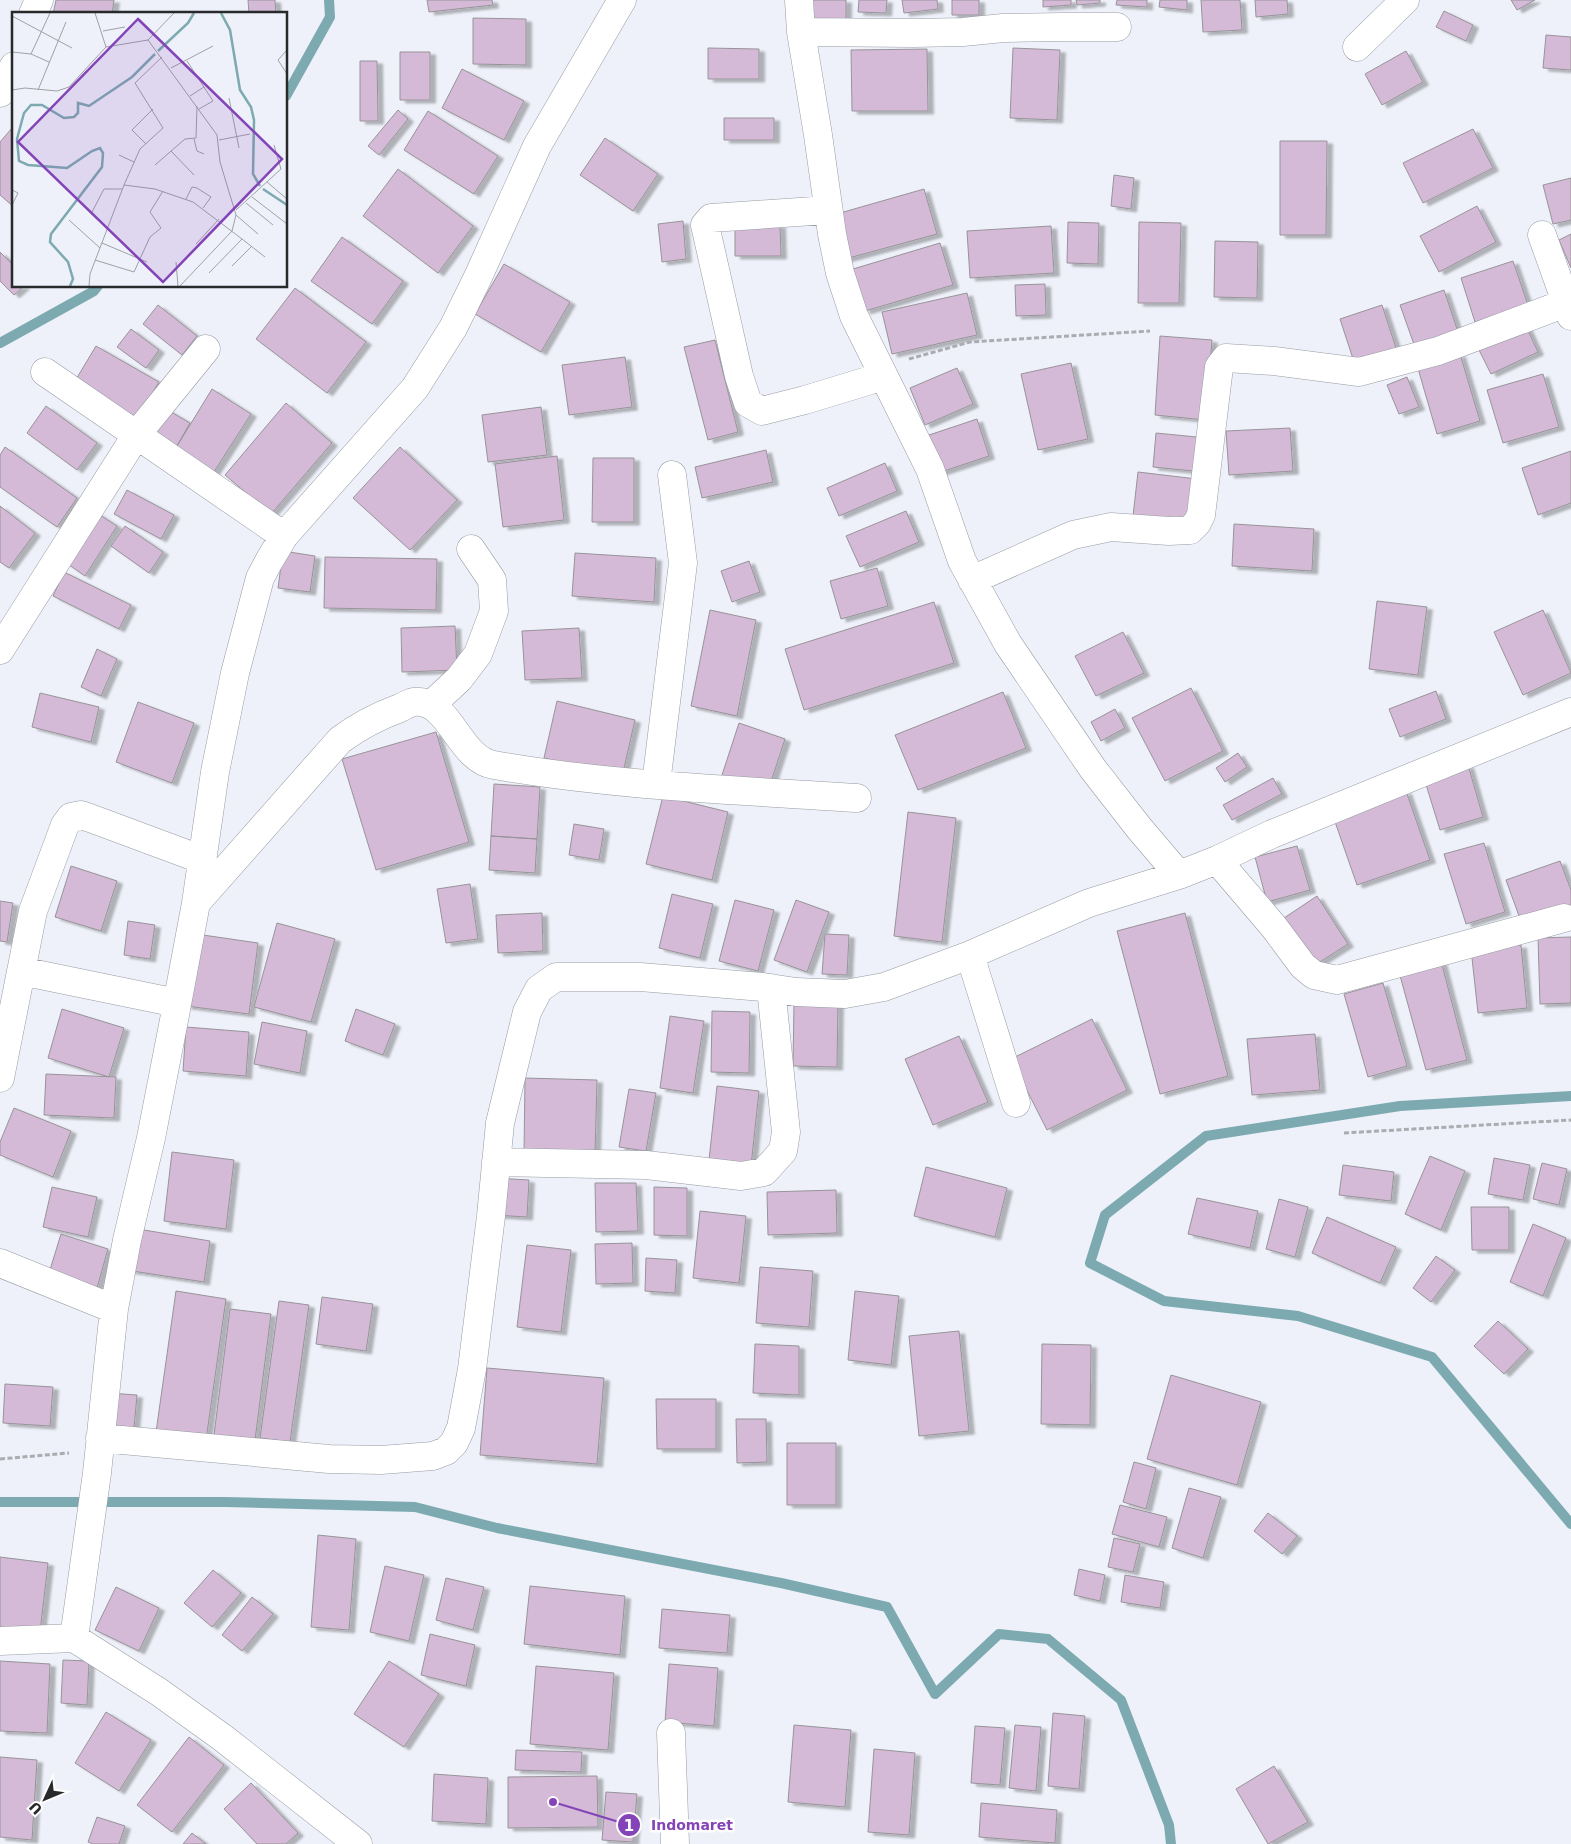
<svg xmlns="http://www.w3.org/2000/svg" width="1571" height="1844" font-family="'DejaVu Sans',sans-serif">
<style>
.lines{fill:none;stroke-linecap:round;stroke-linejoin:round}
.stream{stroke:#7daab0;stroke-width:10}
.building{fill:#d4bad6;stroke:#989399;filter:url(#shadow)}
.minor-casing{stroke:#979ba2;stroke-width:29}
.path{stroke:#a9acb1;stroke-width:3;stroke-dasharray:5 2.5;stroke-linecap:butt}
.minor{stroke:#fff;stroke-width:28}
.inset-river{fill:none;stroke:#7daab0;stroke-width:2.5}
.inset-road{fill:none;stroke:#9ea1a7;stroke-width:1}
.view{fill:#8444b8;fill-opacity:0.15;stroke:#8444b8;stroke-width:2.5}
.inset-edge{fill:none;stroke:#27292b;stroke-width:2.5}
.leader{fill:none;stroke:#8444b8;stroke-width:2}
.callout-dot{fill:#8444b8;stroke:#fefefe;stroke-width:2}
.mark-label{font-size:15px;text-anchor:middle;font-weight:bold;fill:#fff}
.callout-label{font-size:14px;text-anchor:middle;font-weight:bold;fill:#8444b8;stroke:#fefefe;stroke-width:5;stroke-linejoin:round;paint-order:stroke}
</style>
<defs>
<filter id="shadow"><feDropShadow dx="5.5" dy="3" stdDeviation="1" flood-color="#0004"/></filter>
</defs>
<rect width="100%" height="100%" fill="#eef1f9"/>
<g class="lines">
<path class="stream" d="M286,96L330,17L329,0
M0,343L94,291L98,286
M1571,1096L1400,1106L1206,1136L1105,1215L1090,1263L1164,1301L1298,1316L1432,1357L1571,1524
M0,1502H225L415,1507L497,1528L781,1583L887,1607L935,1694L999,1634L1048,1639L1121,1700L1169,1825L1171,1844"/>
</g>
<path class="building" d="M56,0H114L112,14H53Z
M248,0H275L276,14H249Z
M427,0H492L493,5L429,12Z
M802,0H846V22H802Z
M859,0H887L886,13L858,12Z
M902,0H937L938,9L904,13Z
M952,0H979V15H952Z
M1043,0H1071V5L1043,7Z
M1076,0H1100V3L1077,5Z
M1117,0H1147V7L1116,5Z
M1160,0H1187V10L1159,7Z
M1201,0H1240L1242,30L1203,32Z
M1255,0H1287L1288,14L1256,17Z
M1511,0H1535L1517,10Z
M1444,11L1473,25L1466,41L1436,27Z
M473,18L526,19V65L473,64Z
M1546,35L1571,37V70L1543,68Z
M708,48L759,49V79H708Z
M1013,48L1060,50L1057,120L1010,118Z
M927,49L928,111H852L851,50Z
M1406,51L1423,82L1382,105L1365,74Z
M400,52H430V100H400Z
M360,61H377L378,121H360Z
M462,69L524,101L504,140L442,108Z
M398,110L408,119L379,155L368,146Z
M428,111L498,156L474,194L404,150Z
M724,118H774V140H724Z
M12,128L14,130V207L0,195V142Z
M1473,129L1493,168L1423,203L1403,163Z
M605,138L658,174L633,211L580,175Z
M1280,141H1327L1326,235H1280Z
M398,169L473,226L438,273L363,216Z
M1114,175L1134,178L1131,209L1111,206Z
M1571,178V220L1553,224L1543,185Z
M924,189L937,234L845,259L833,215Z
M1477,206L1496,242L1439,272L1420,236Z
M683,221L686,259L662,262L658,224Z
M1068,222L1099,223L1098,264L1067,263Z
M1139,222L1181,223L1179,303H1138Z
M735,225H780L781,256H735Z
M1051,226L1054,273L970,278L967,231Z
M1571,234V268L1559,240Z
M342,237L403,281L372,324L311,281Z
M1215,241L1258,242L1257,298L1214,297Z
M940,243L953,285L865,311L853,269Z
M0,252L14,266V286H24L14,295L0,281Z
M1513,261L1528,305L1475,322L1461,278Z
M504,264L570,302L541,352L475,314Z
M1045,284L1046,315L1016,316L1015,285Z
M295,288L366,342L327,393L256,339Z
M1444,290L1459,335L1416,350L1400,305Z
M967,293L977,335L892,354L882,312Z
M158,305L197,336L182,355L143,324Z
M1382,305L1398,354L1356,368L1340,319Z
M1525,324L1538,352L1491,374L1477,346Z
M131,329L159,350L146,368L117,347Z
M1160,336L1212,340L1206,420L1155,415Z
M715,340L738,432L708,440L684,347Z
M96,346L159,382L134,423L72,386Z
M1460,354L1480,421L1437,434L1417,365Z
M625,357L632,407L569,415L562,365Z
M1071,363L1088,439L1038,450L1021,374Z
M957,368L973,404L925,425L910,388Z
M1543,374L1559,427L1503,443L1487,390Z
M1407,377L1419,407L1399,414L1387,385Z
M212,389L251,414L212,475L174,451Z
M286,403L332,443L271,514L225,475Z
M46,406L97,443L77,470L27,433Z
M541,407L547,455L488,462L482,415Z
M166,409L190,423L174,451L150,436Z
M977,419L989,456L938,473L926,436Z
M1290,428L1293,471L1229,475L1226,431Z
M1156,433L1207,438L1204,472L1153,467Z
M5,447L77,498L57,527L0,487V455Z
M400,447L457,500L410,550L353,498Z
M766,450L773,482L702,498L695,467Z
M1571,451V503L1538,515L1522,468Z
M557,456L564,520L503,527L495,464Z
M593,458H634V522H592Z
M885,463L897,491L839,516L827,488Z
M1138,472L1197,479L1192,523L1133,516Z
M127,490L174,515L161,539L114,514Z
M0,506L35,533L9,568L0,562Z
M906,511L919,542L860,567L846,536Z
M97,513L117,526L85,576L65,562Z
M1234,524L1314,529L1312,571L1232,566Z
M125,526L163,552L149,573L111,546Z
M283,551L315,556L310,592L278,588Z
M575,553L656,558L654,602L572,596Z
M325,557L437,559L436,610L324,608Z
M749,561L760,592L732,602L721,571Z
M877,568L888,606L841,619L830,581Z
M64,572L131,605L119,629L53,596Z
M1377,601L1427,607L1418,675L1369,669Z
M934,602L954,663L804,710L785,649Z
M710,610L756,620L737,716L691,706Z
M1543,610L1571,673L1523,695L1494,632Z
M455,626L457,670L402,672L401,628Z
M579,628L582,678L525,680L522,631Z
M1123,632L1144,673L1096,696L1075,656Z
M97,649L117,659L101,696L81,687Z
M1191,688L1223,751L1165,781L1132,718Z
M1436,691L1446,719L1400,737L1389,709Z
M1003,692L1026,748L918,790L895,735Z
M40,693L99,707L91,742L32,727Z
M557,701L635,720L622,777L544,758Z
M138,702L194,723L172,783L116,762Z
M1115,709L1125,728L1101,741L1091,722Z
M739,723L785,739L768,791L722,775Z
M436,732L469,842L376,870L342,759Z
M1238,753L1247,767L1225,782L1216,768Z
M1468,765L1483,817L1440,830L1424,778Z
M1273,778L1282,794L1232,820L1223,805Z
M494,784L540,787L537,839L491,836Z
M1406,791L1430,860L1357,885L1333,816Z
M663,796L728,812L712,880L646,864Z
M908,812L956,818L942,942L894,936Z
M574,824L604,829L599,860L569,855Z
M491,836L537,839L535,873L489,870Z
M1484,843L1505,912L1466,924L1444,854Z
M1297,846L1310,890L1267,902L1255,857Z
M1560,861L1571,890V910L1523,927L1506,880Z
M71,866L117,881L101,931L55,917Z
M470,884L478,939L446,943L437,889Z
M672,894L713,904L700,958L659,948Z
M1317,896L1348,944L1315,965L1284,918Z
M735,900L774,910L758,971L719,961Z
M796,900L829,912L807,972L774,960Z
M0,901L13,903L7,942L0,941Z
M542,913L543,951L498,953L496,915Z
M1185,913L1228,1076L1160,1094L1117,931Z
M128,921L155,925L150,959L124,955Z
M277,923L335,939L311,1022L254,1007Z
M196,934L258,943L249,1014L186,1006Z
M825,934L849,935L847,975L822,974Z
M1571,937V1003L1540,1004L1538,938Z
M1521,945L1527,1008L1478,1013L1471,949Z
M1441,961L1467,1060L1426,1070L1399,972Z
M1383,983L1407,1066L1368,1077L1344,994Z
M794,1001H838L837,1067L793,1066Z
M62,1009L124,1028L109,1077L48,1058Z
M356,1009L395,1024L383,1055L345,1041Z
M712,1011L750,1012L749,1073L711,1072Z
M670,1016L704,1021L693,1093L660,1088Z
M1092,1019L1127,1090L1047,1130L1011,1059Z
M262,1022L307,1031L300,1073L254,1064Z
M186,1027L249,1032L246,1076L183,1071Z
M1315,1034L1320,1090L1252,1095L1247,1039Z
M959,1036L988,1102L933,1125L905,1059Z
M46,1074L116,1077L114,1118L44,1115Z
M525,1078L597,1080L595,1154L524,1152Z
M717,1086L759,1091L751,1166L709,1160Z
M629,1089L656,1093L646,1151L619,1147Z
M14,1108L71,1131L53,1177L0,1155V1142Z
M172,1152L234,1160L226,1229L164,1221Z
M1430,1156L1465,1171L1441,1230L1405,1214Z
M1494,1158L1530,1165L1523,1200L1488,1194Z
M1542,1163L1567,1169L1559,1205L1533,1199Z
M1343,1165L1394,1172L1391,1201L1339,1195Z
M926,1167L1007,1188L995,1237L914,1216Z
M495,1178L529,1180L527,1217L494,1215Z
M595,1183H636L638,1231L596,1232Z
M52,1187L97,1197L88,1237L43,1227Z
M654,1187L687,1188V1236L654,1235Z
M836,1190L837,1233L768,1235L767,1192Z
M1197,1198L1258,1211L1250,1248L1188,1234Z
M1279,1199L1308,1207L1295,1257L1266,1249Z
M1471,1207H1509V1250H1472Z
M700,1211L746,1216L739,1283L693,1278Z
M1327,1217L1396,1247L1380,1283L1312,1253Z
M1533,1224L1566,1238L1543,1296L1510,1282Z
M132,1228L210,1241L204,1282L126,1270Z
M61,1234L108,1249L97,1288L49,1273Z
M632,1243L633,1283L596,1284L595,1244Z
M527,1245L571,1250L561,1332L517,1327Z
M1436,1256L1455,1270L1431,1302L1413,1288Z
M646,1258L677,1260L675,1293L645,1291Z
M760,1267L813,1271L809,1327L756,1323Z
M176,1291L226,1299L206,1440L156,1432Z
M855,1291L899,1296L891,1365L848,1360Z
M322,1297L373,1304L366,1351L316,1344Z
M279,1301L309,1305L290,1442L260,1438Z
M230,1309L271,1314L254,1448L213,1443Z
M1498,1321L1528,1349L1504,1374L1474,1346Z
M959,1331L969,1431L919,1436L909,1336Z
M755,1344L799,1346V1395L753,1393Z
M1042,1344L1091,1345L1090,1425L1041,1424Z
M487,1368L604,1378L597,1464L480,1455Z
M1171,1375L1261,1402L1237,1485L1147,1459Z
M5,1384L53,1387L50,1426L3,1423Z
M109,1393L137,1395L134,1428L107,1426Z
M656,1399H716V1449H657Z
M736,1419H766L767,1462L737,1463Z
M787,1443H836V1505H787Z
M1134,1462L1156,1468L1146,1509L1123,1502Z
M1189,1488L1221,1497L1203,1558L1172,1548Z
M1120,1505L1167,1517L1159,1547L1112,1534Z
M1268,1513L1297,1536L1282,1554L1254,1531Z
M318,1535L356,1539L349,1630L311,1627Z
M1114,1538L1140,1544L1133,1572L1108,1567Z
M0,1557L48,1563L40,1632L0,1627Z
M385,1566L424,1575L409,1641L370,1632Z
M1079,1569L1105,1575L1100,1601L1074,1595Z
M213,1570L241,1593L212,1627L184,1603Z
M1125,1575L1164,1582L1160,1608L1121,1602Z
M446,1578L484,1587L473,1630L436,1620Z
M530,1586L625,1596L620,1655L524,1644Z
M116,1587L159,1608L139,1651L95,1630Z
M252,1597L273,1614L242,1651L222,1635Z
M662,1609L730,1615L727,1653L659,1648Z
M430,1634L475,1645L466,1686L421,1675Z
M63,1660L89,1661L87,1705L61,1703Z
M0,1661L50,1664L47,1733L0,1731Z
M389,1661L439,1694L404,1747L354,1714Z
M669,1664L718,1668L714,1726L665,1722Z
M536,1666L614,1673L608,1750L530,1744Z
M106,1712L151,1740L119,1791L75,1763Z
M1053,1713L1085,1716L1079,1789L1048,1786Z
M794,1725L851,1730L845,1807L788,1802Z
M1015,1725L1041,1727L1036,1791L1009,1788Z
M975,1726L1005,1728L1000,1785L971,1783Z
M189,1737L224,1765L172,1832L137,1805Z
M874,1749L915,1753L909,1835L868,1832Z
M516,1750L582,1752L581,1772L515,1770Z
M0,1757L37,1760L32,1840L0,1837Z
M1274,1766L1308,1822L1268,1844L1236,1789Z
M434,1774L488,1778L486,1824L432,1821Z
M597,1776L598,1827L508,1828V1777Z
M251,1783L298,1833L286,1844H257L224,1809Z
M606,1792L637,1794L633,1842L602,1840Z
M981,1803L1057,1810L1055,1843L979,1837Z
M97,1817L125,1826L119,1844H93L88,1842Z
M192,1833L206,1844H183Z"/>
<g class="lines">
<g class="minor-casing">
<path id="minor" d="M33,14L39,0
M801,32L913,33L963,32L1003,28L1063,27H1117
M1357,47L1405,0
M0,93L14,66
M828,210L711,218L705,225L739,376L748,403L762,411L805,400L884,376
M1542,235L1571,316
M45,372L284,536
M972,580L1073,535L1111,527L1169,531L1190,530L1197,523L1201,515L1219,367L1226,358L1274,361L1359,372L1438,351L1571,301
M0,650L137,434L206,349
M431,705L459,679L478,654L494,611L492,580L471,549
M656,784L683,563L672,475
M1217,860L1274,927L1303,966L1314,975L1337,980L1564,918
M1179,875L1217,860L1272,834L1571,712
M196,903L340,740C359,726 378,716 400,708C404,706 409,703 414,702C450,698 458,759 494,765C614,786 736,790 857,798
M970,955L1016,1103
M21,971L177,1003
M0,1078L33,911L65,825L71,817L81,815L90,818L203,860
M496,1162L646,1165L741,1176L764,1172L783,1151L786,1132L771,988
M0,1263L114,1309
M100,1438L329,1459L381,1460L433,1456L446,1451L454,1443L461,1428L472,1369L491,1216L500,1123L527,1012L539,989L556,977H640L763,987L796,992L845,994L884,987L970,955L1089,903L1179,875L1139,828L1093,769L1008,644L962,561L930,469L854,316L840,273L832,234L818,135L801,32L799,0
M74,1638L159,1692L223,1738L358,1844
M0,1641L74,1638L97,1473L114,1309L127,1240L151,1138L175,1015L196,903L215,772L235,673L260,578L269,561L284,536L415,388L453,328L478,277L537,146L622,0
M671,1733L675,1844"/>
</g>
<path class="path" d="M909,359L970,342L1150,331
M1344,1133L1571,1120
M0,1459L69,1453"/>
<use href="#minor" class="minor"/>
</g>
<g transform="translate(12 12)">
<rect width="275" height="275" fill="#eef1f9"/>
<path class="inset-river" d="M209,1L218,18L228,78L239,95L242,108L241,162L248,174M146,39L176,11L182,1M251,177L275,193M58,274L61,267L56,250L38,230L39,222L90,155L91,141L88,136L80,139L55,156L16,153L7,149L5,127L12,101L19,93H30L52,106L62,105L66,101V91L77,94L120,65L143,42"/>
<path class="inset-road" d="M162,1L136,28L205,123L208,150L224,203L220,219L168,274M0,4L60,36M91,19L113,15M94,35L136,28M275,38L266,48L275,62M0,40L19,42L37,50M19,42L38,1M150,45L123,71L151,116L128,137L112,173L143,177L181,190L230,227L197,261M175,49L201,89L187,97M159,56L201,34M0,78L13,76L45,79L57,75L94,35L83,1M26,78L54,10M178,84L192,75M217,86L227,136M182,127L185,139L192,142M207,128L238,122M134,132L120,118L141,97M159,139L182,163M107,143L122,150M143,153L173,127L184,126L185,94M255,170L275,187M0,178L6,181L0,193M240,185L275,212M174,187L180,175L185,176L199,185L191,196M234,191L261,213M224,198L269,157L262,133M80,200L92,177H110M224,203L246,222M57,208L88,236M230,227L253,245M90,231L135,250M184,232L207,207M83,248L122,260L138,225L149,216L138,200L151,179M164,250L166,274M220,254L240,234M77,274L78,262L112,173"/>
<path class="view" d="M126,7L270,147L151,270L6,130Z"/>
<rect width="275" height="275" class="inset-edge"/>
</g>
<path class="leader" d="M553 1802L629 1825"/>
<g class="callout-dot">
<circle cx="553" cy="1802" r="5"/>
<circle cx="629" cy="1825" r="12"/>
</g>
<g class="mark-label">
<text x="629" y="1831">1</text>
</g>
<g class="callout-label">
<text x="692" y="1830">Indomaret</text>
</g>
<g transform="translate(45 1799) rotate(226)" stroke="#fefefe" stroke-width="4" paint-order="stroke">
<path d="M0-4L9 19L0 12L-9 19Z" fill="#27292b"/>
<text y="-8" font-size="14" font-weight="bold" text-anchor="middle" fill="#27292b">U</text>
</g>
</svg>
